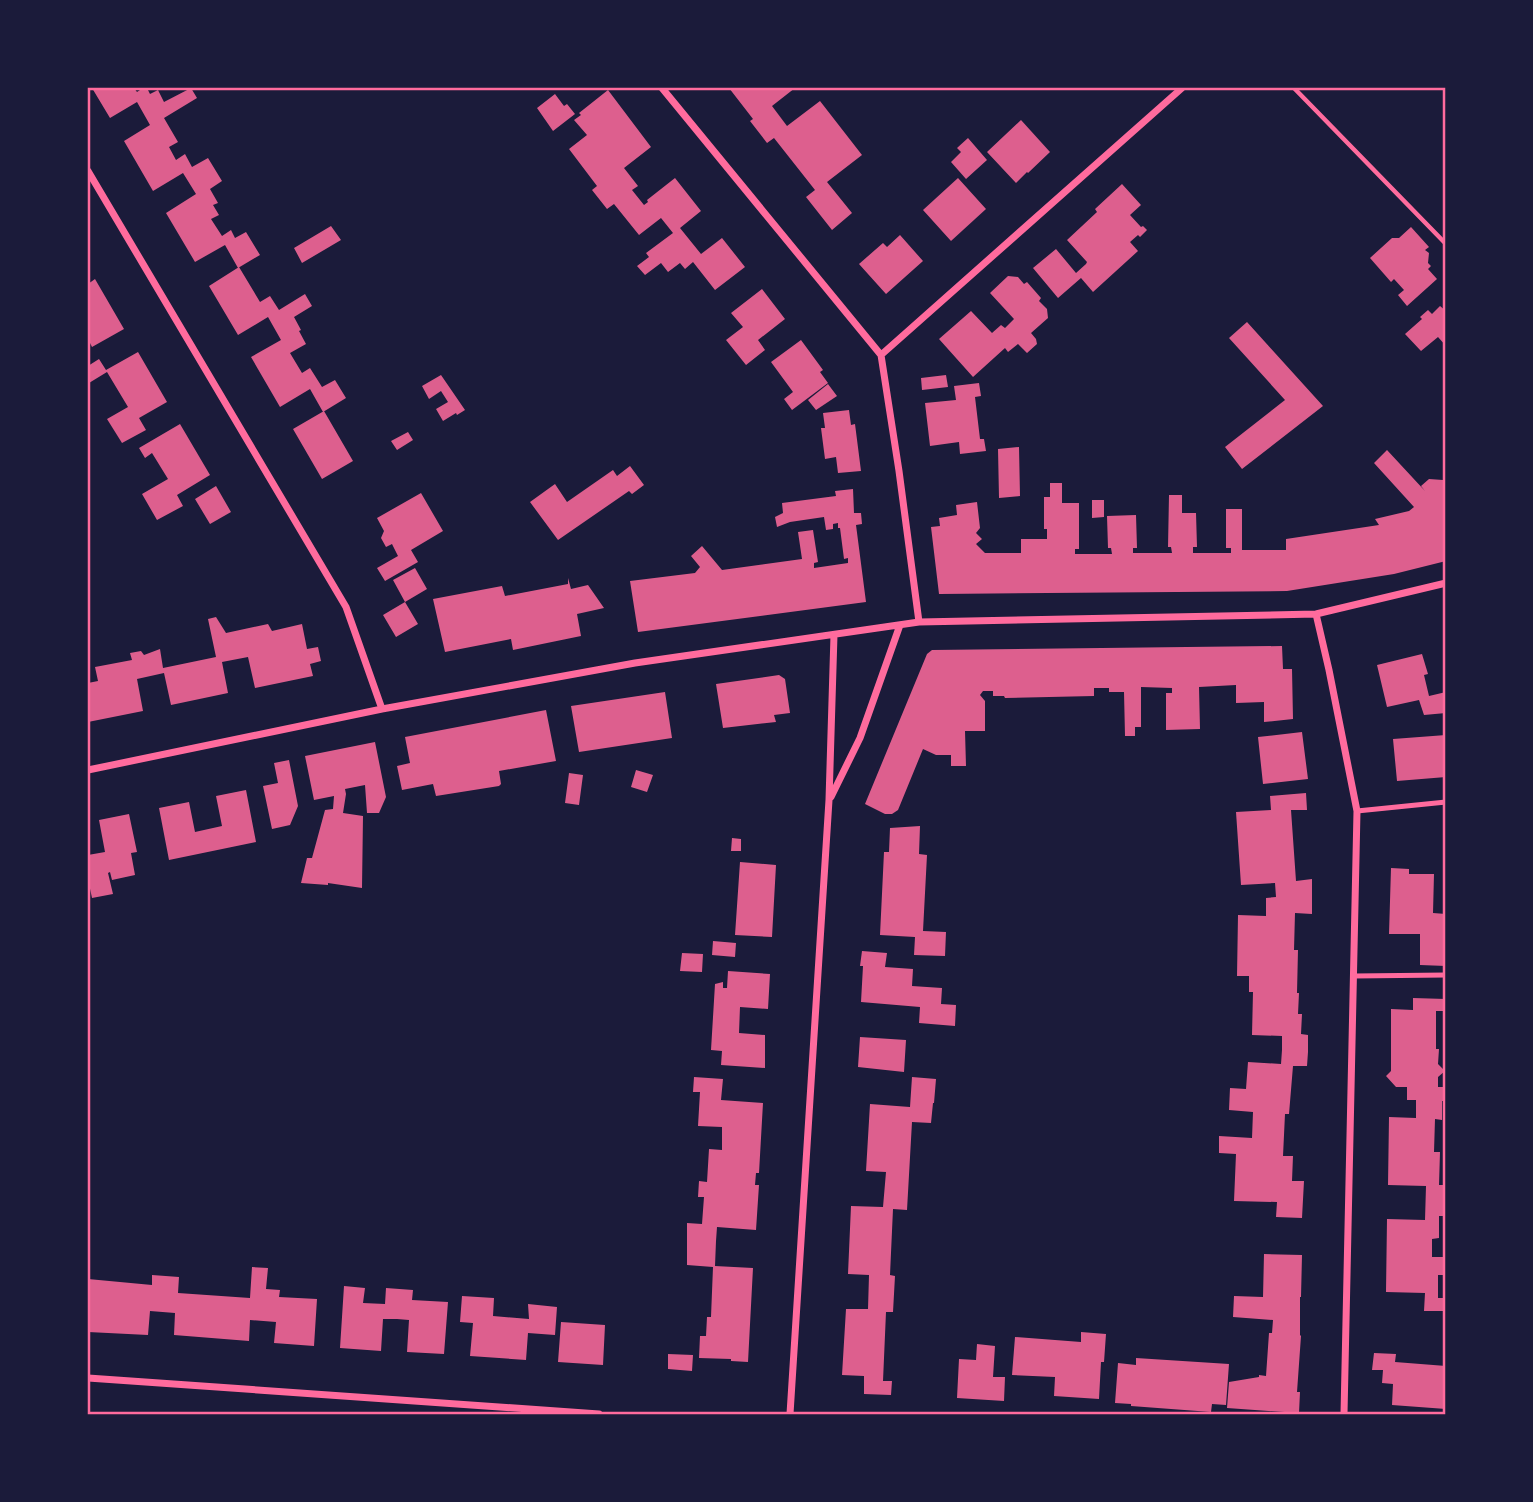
<svg xmlns="http://www.w3.org/2000/svg" width="1533" height="1502" font-family="'Asap Condensed',sans-serif">
<style>
.building{fill:#dd5f8e}
.lines{fill:none;stroke-linecap:round;stroke-linejoin:round}
.path{stroke:#ff6b9d;stroke-width:4.5}
.service{stroke:#ff6b9d;stroke-width:5}
.minor{stroke:#ff6b9d;stroke-width:7}
.neatline{fill:none;stroke:#ff6b9d;stroke-width:2.5}
</style>
<rect width="100%" height="100%" fill="#1b1b3a"/>
<path class="building" d="M92,88H134L137,92L143,88H147L150,94L158,90L164,102L191,88L197,98L164,118L178,142L169,147L176,160L185,154L192,167L208,158L222,181L210,189L218,203L213,205L219,215L211,219L222,236L231,230L235,238L246,232L260,255L238,268L225,245L195,262L166,213L196,194L183,173L153,191L124,141L150,125L137,102L110,118Z
M729,88H795L772,106L787,126L820,101L862,155L827,182L852,213L832,230L806,197L815,190L774,138L767,143L750,121L753,119Z
M608,90L651,147L624,168L638,186L632,190L644,205L648,202L647,200L675,178L701,211L680,228L701,254L722,238L745,267L715,290L693,262L685,269L680,263L668,272L661,263L645,275L637,266L649,257L646,253L673,233L661,218L639,235L614,204L607,209L592,190L597,186L569,149L587,135L574,120L581,115L579,113Z
M555,94L564,106L567,104L575,114L553,131L537,108Z
M1021,120L1050,152L1028,173L1027,172L1016,183L987,152Z
M968,138L987,160L966,179L951,162L961,152L957,148Z
M958,178L986,209L951,241L923,210Z
M1122,184L1141,205L1130,215L1141,227L1143,226L1147,230L1140,237L1138,235L1130,242L1138,251L1093,292L1081,278L1058,298L1033,268L1056,249L1076,273L1086,264L1087,262L1067,240L1097,212L1095,209Z
M331,226L341,240L302,263L294,248Z
M1411,227L1429,247L1425,250L1429,253L1428,263L1431,266L1428,269L1437,279L1407,306L1398,295L1404,290L1394,279L1391,282L1370,258L1392,238H1399Z
M900,235L923,261L886,294L859,264L883,243L887,247Z
M239,267L260,302L270,296L279,310L305,294L312,306L294,317L301,330L299,331L306,344L290,353L302,373L310,368L322,387L335,380L346,398L323,412L310,389L280,407L251,357L281,340L268,317L238,335L209,286Z
M1008,276L1018,277L1024,284L1027,282L1041,298L1039,301L1047,309L1048,318L1031,333L1036,339L1037,344L1027,353L1018,344L1008,352L1005,348L973,377L939,339L971,311L992,333L1001,325L1005,328L1014,319L990,293Z
M95,279L124,329L92,347L88,339V284Z
M762,289L785,319L758,340L765,350L746,365L726,340L743,327L731,313Z
M1440,306L1446,311V346L1438,337L1421,351L1405,334L1422,319L1420,317L1428,310L1432,314Z
M1247,322L1323,406L1242,469L1225,447L1285,400L1229,338Z
M801,340L823,370L820,372L828,383L792,410L784,399L793,392L771,362Z
M138,352L167,402L139,418L146,430L122,443L107,419L128,407L107,372L89,383L88,366L99,359L106,370Z
M441,375L465,410L457,415L456,413L443,421L436,409L448,402L441,391L429,399L422,386Z
M946,375L948,387L922,390L921,378Z
M979,383L981,396L975,397L980,439H984L986,451L960,454L959,442L930,446L925,403L956,400L954,386Z
M828,384L837,396L816,410L808,400Z
M849,410L851,425L855,424L861,471L838,473L836,457L825,459L821,428H825L823,413Z
M324,411L353,461L322,479L293,429Z
M180,424L210,475L177,495L183,506L157,520L142,494L168,479L152,453L145,458L139,448Z
M408,432L413,440L397,450L391,441Z
M1019,447L1020,496L999,498L998,449Z
M1387,450L1425,491L1421,486L1429,479L1443,480L1446,482V561L1394,574L1287,591L939,594L931,527L940,526L939,518L957,515L956,505L977,502L980,528L976,533L982,539L976,544L985,553H1021V539H1047V529H1044V497H1050V483H1062V503H1079V549H1075V554H1112L1111,548H1108L1107,516L1136,515L1137,548H1133V553H1172L1171,547H1168L1169,495H1182V513H1196L1197,547H1193V553H1231V548H1226V509H1242V550H1286V539L1379,525L1375,519L1409,511L1414,507L1374,463Z
M630,466L644,485L632,494L629,491L558,540L530,502L555,484L567,502L613,470L617,476Z
M216,486L231,512L210,524L195,499Z
M853,489L854,513H861L862,524L856,525L866,602L638,632L630,581L695,573L700,567L691,556L702,546L722,570L802,559L798,532L813,530L818,562L814,563V568L848,563V558L844,559L840,528H838V523L833,524V529L826,530L824,517L790,522L777,527L775,517L783,513L782,503L836,496L835,491Z
M421,493L443,531L411,550L418,562L385,581L377,568L398,556L392,544L386,547L381,538L384,531L377,518Z
M1092,500H1104V517L1092,518Z
M415,568L427,589L405,602L393,580Z
M568,578L571,589L588,585L604,608L577,614L581,636L513,650L511,639L445,652L433,599L502,586L505,596L568,584Z
M405,602L418,624L396,637L383,615Z
M216,617L226,633L268,624L272,631L302,624L307,649L318,647L321,661L310,664L313,676L255,688L248,657L222,662L228,693L171,705L164,673L137,679L143,711L88,722V683L98,681L95,667L132,660L130,653L141,651L144,655L160,649L163,668L216,657L208,619Z
M1282,646L1283,669H1292L1293,719L1264,722V702L1236,703V685L1199,687L1200,729L1166,730V693H1172V688L1141,687V727H1135V736H1125L1124,692H1109V688H1094V696L1005,698L1004,696H993V691H983L980,695L985,701V731H965L966,766H951V755H936L923,749L898,810L892,814H885L865,804L927,654L932,650Z
M1422,654L1428,674L1424,675L1429,696L1446,692V713L1424,715L1419,700L1387,707L1377,665Z
M779,675L785,679L790,713L774,715L776,722L723,728L716,684Z
M665,692L672,738L579,752L571,706Z
M546,710L556,761L499,771L501,784L499,786L436,796L433,784L402,790L397,766L410,763L405,737Z
M1302,732L1308,779L1263,784L1258,737Z
M1446,735V777L1397,781L1393,739Z
M375,742L386,797L379,813H367L365,785L345,789L346,794L343,813L363,816L362,888L328,883V885L301,883L307,858H312L325,810L333,809L334,796L314,800L305,756Z
M289,760L298,806L290,825L272,829L263,786L278,783L274,763Z
M636,770L653,775L647,792L631,787Z
M569,773L583,775L579,805L565,803Z
M246,790L256,842L169,860L159,808L189,802L195,832L222,826L216,796Z
M1306,793L1307,810H1291L1296,881L1312,879V914L1295,913L1294,950H1298L1297,993H1299L1298,1014H1302L1301,1034L1308,1035V1052L1307,1066H1293L1289,1114H1285L1283,1156H1293L1292,1181H1304L1302,1218L1276,1217L1277,1202L1234,1201L1236,1154L1219,1153V1136L1252,1138L1253,1112L1229,1110L1230,1088L1246,1089L1248,1062L1281,1064L1282,1050V1036L1252,1035L1253,992H1249V976H1237L1238,915L1266,916V898L1276,897L1275,883L1241,885L1236,812L1271,810L1270,796Z
M129,814L137,852L131,853L135,875L112,880L110,872L108,873L113,894L92,898L88,879V855L105,852L99,820Z
M920,826L919,854L927,855L923,931L946,932L945,956L914,955L915,937L880,935L884,852H889L890,828Z
M732,838L741,839V851H731Z
M740,862L776,865L772,937L735,935Z
M1391,868L1409,869V874H1434L1433,913L1446,914V966L1420,965V934H1389Z
M713,941L736,943L735,957L712,955Z
M862,951L887,953L885,967L913,969L912,986L942,988L941,1004L956,1005L955,1026L919,1023L920,1007L861,1002L863,966H860Z
M682,953L703,954L702,972L680,971Z
M728,971L770,974L768,1009L740,1007L739,1033L765,1035V1068L721,1065L722,1051L711,1050L715,984L723,982V988H727Z
M1413,998L1446,999V1011H1436V1049H1439L1438,1064L1445,1071L1438,1077V1087H1446V1101H1442V1120L1435,1119L1434,1152H1440L1439,1185H1446V1216H1439V1238L1432,1239V1257H1446V1275H1438V1298H1446V1311H1424L1425,1293L1386,1292L1387,1219L1425,1220L1426,1186L1388,1185L1389,1117L1416,1118V1100H1407V1087H1396L1386,1076L1391,1071V1009L1413,1010Z
M860,1037L906,1040L904,1072L858,1067Z
M694,1077L723,1079L721,1100L763,1103L759,1173H756L755,1185H759L756,1230L717,1227L716,1241L715,1266L753,1268L748,1362L731,1361V1359L699,1358L700,1336H706L707,1317H711L713,1267L687,1265V1223L702,1224L704,1197H698L699,1181L707,1182L709,1149L722,1150V1127L698,1126L700,1092H693Z
M912,1077L936,1079L934,1103H933L931,1123L912,1122L907,1210L893,1209L890,1275L895,1276L893,1312H886L883,1381H892L891,1395L864,1394V1376L842,1375L846,1309H868L869,1275L848,1274L851,1206L883,1207L886,1172L866,1171L870,1104L910,1107Z
M1264,1254L1302,1255L1301,1297H1300V1335L1301,1336L1297,1392H1300L1299,1413L1227,1408L1229,1382L1259,1377V1375L1266,1376L1269,1333H1272L1273,1320L1233,1317L1234,1296L1263,1297Z
M252,1267L268,1268L266,1289L280,1290L279,1297L317,1299L314,1346L274,1343L276,1322L250,1320L249,1341L174,1335L175,1313L150,1311L148,1335L88,1332V1279L152,1285V1275L179,1277L178,1293L250,1298Z
M344,1286L365,1288L363,1303L385,1304L386,1288L413,1290L412,1300L448,1302L444,1354L407,1352L409,1320L397,1319H383L381,1351L340,1348Z
M462,1296L494,1298L493,1316L529,1319L528,1304L557,1307L555,1335L528,1333L526,1360L470,1356L473,1323L460,1322Z
M561,1322L605,1325L603,1365L558,1362Z
M1081,1332L1106,1334L1104,1362H1101L1099,1399L1054,1396L1055,1377L1012,1375L1015,1337L1081,1342Z
M977,1344L995,1346L993,1377H1005L1004,1401L957,1398L959,1359L976,1360Z
M1374,1353L1396,1354L1395,1362L1446,1366V1409L1392,1405L1393,1384L1382,1383L1383,1370H1372Z
M668,1354L693,1355L692,1371L668,1369Z
M1136,1358L1229,1364L1226,1405L1212,1404L1211,1412L1131,1406V1404L1115,1403L1118,1363L1136,1365Z"/>
<g class="lines">
<path class="path" d="M1294,88L1446,244"/>
<path class="service" d="M1357,811L1446,802
M1354,976L1446,975"/>
<path class="minor" d="M662,88L881,355L899,471L919,622
M88,171L346,607L382,709
M881,355L1182,88
M1316,614L1329,670L1357,811L1344,1414
M88,770L382,709L635,663L919,622L1316,614L1446,583
M831,797L860,738L900,625
M88,1378L599,1414
M790,1414L829,800L834,635"/>
</g>
<rect width="1533" height="1502" fill="none" stroke="#1b1b3a" stroke-width="178"/>
<rect x="89" y="89" width="1355" height="1324" class="neatline"/>
</svg>
